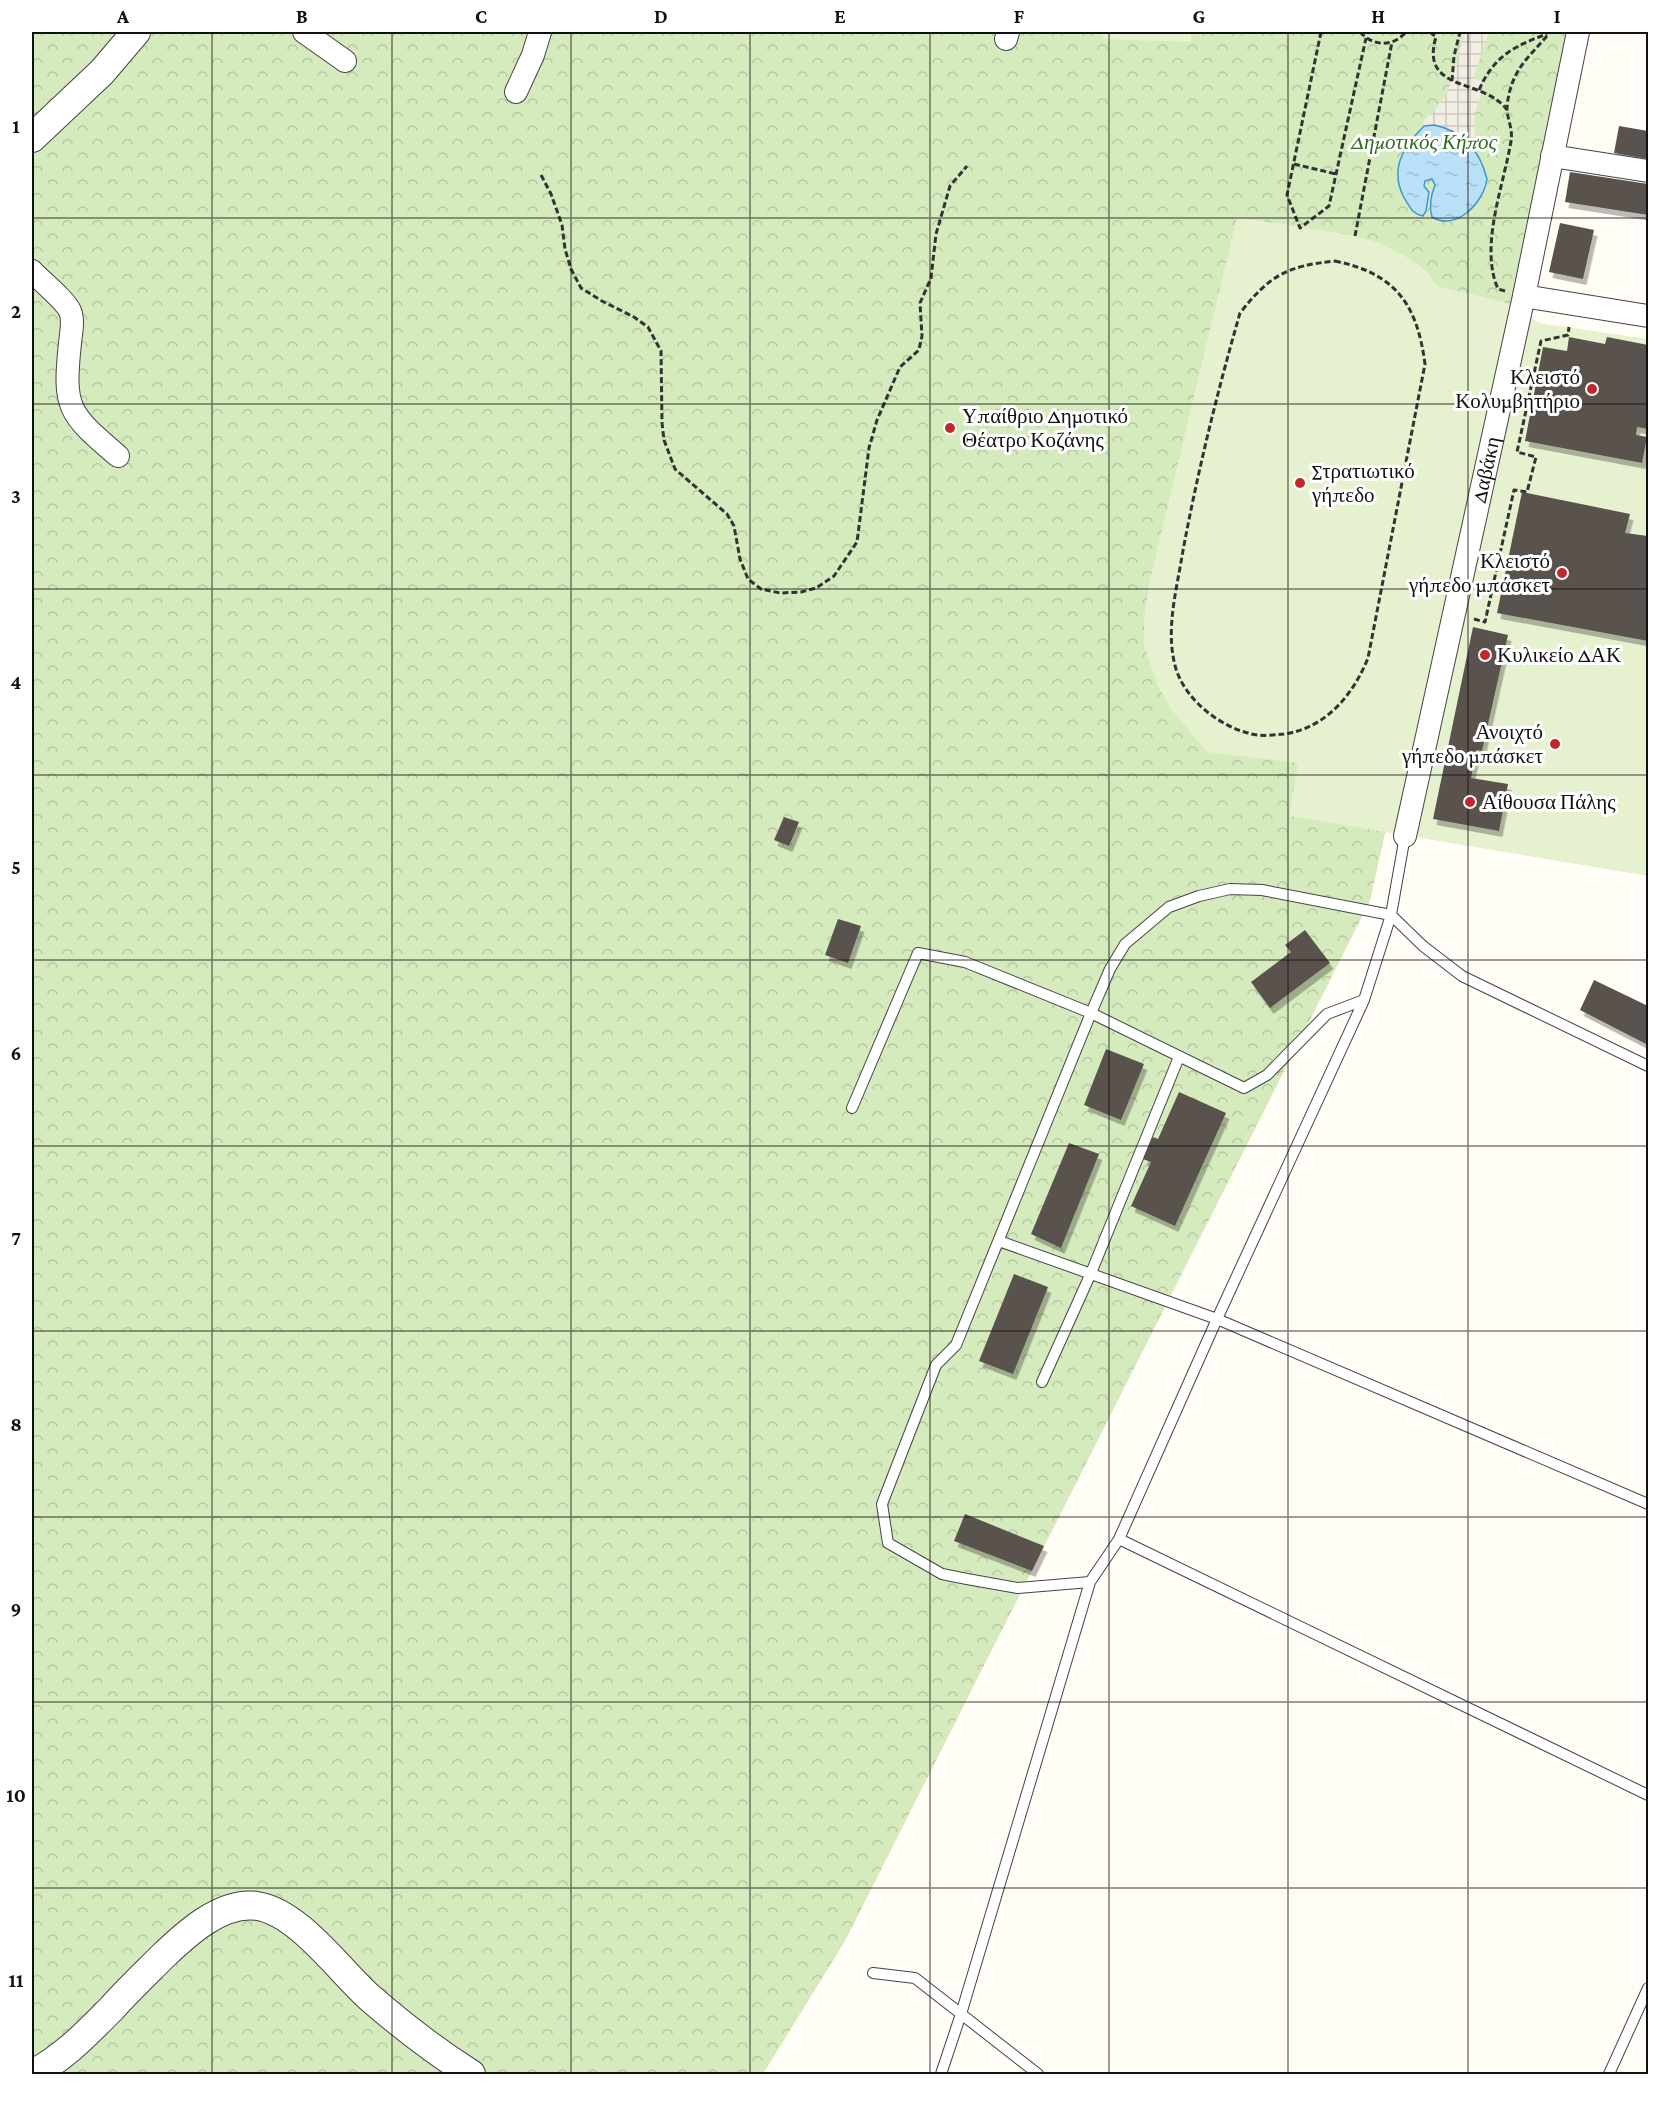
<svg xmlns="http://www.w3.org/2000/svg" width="1680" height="2106" font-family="'Crimson Pro',serif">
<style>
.park{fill:url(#park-crowns)}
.pitch{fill:#e6f2cf}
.plaza{fill:url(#plaza-grid)}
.water{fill:url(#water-ripples);stroke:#3f96cf;stroke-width:1.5}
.building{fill:#5a524d;filter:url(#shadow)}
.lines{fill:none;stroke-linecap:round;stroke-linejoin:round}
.service-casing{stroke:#444;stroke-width:12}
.minor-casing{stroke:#444;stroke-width:24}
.tertiary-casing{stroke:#444;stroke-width:30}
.path{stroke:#333;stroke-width:3;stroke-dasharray:6 3;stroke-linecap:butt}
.service{stroke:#fff;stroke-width:10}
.minor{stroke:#fff;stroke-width:22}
.tertiary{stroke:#fff;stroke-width:28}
.grid{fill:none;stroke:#111;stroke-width:1.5;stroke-opacity:0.55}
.poi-dot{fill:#c4262e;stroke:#fff;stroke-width:2}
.labels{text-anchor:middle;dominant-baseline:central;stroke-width:6;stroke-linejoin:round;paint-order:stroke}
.park-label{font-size:21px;font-style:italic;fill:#2f6b1f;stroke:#fff}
.poi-label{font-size:21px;fill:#111;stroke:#fff;text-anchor:start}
.street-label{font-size:21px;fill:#111;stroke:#fff}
.neatline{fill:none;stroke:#111;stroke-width:2}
.grid-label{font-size:20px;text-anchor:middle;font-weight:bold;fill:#111}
</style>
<defs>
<pattern id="park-crowns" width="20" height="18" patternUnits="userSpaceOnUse" patternTransform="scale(1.5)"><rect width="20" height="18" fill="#d5ebbd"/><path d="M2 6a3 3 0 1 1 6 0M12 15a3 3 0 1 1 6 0" fill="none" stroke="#b6c8a1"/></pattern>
<pattern id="plaza-grid" width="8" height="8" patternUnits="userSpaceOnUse" patternTransform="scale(1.5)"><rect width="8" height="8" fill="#f1ede2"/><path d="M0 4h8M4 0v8" fill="none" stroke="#cecac1"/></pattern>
<pattern id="water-ripples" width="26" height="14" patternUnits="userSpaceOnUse" patternTransform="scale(1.5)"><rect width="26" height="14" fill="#b9e0f7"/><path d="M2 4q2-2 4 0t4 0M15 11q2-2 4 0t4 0" fill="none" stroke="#9ebfd3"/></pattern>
<filter id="shadow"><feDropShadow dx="3.5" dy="6" stdDeviation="0" flood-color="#0004"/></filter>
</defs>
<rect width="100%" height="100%" fill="#fffdf5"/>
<path class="park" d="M32,32H1571L1517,318L1498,324L1370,901L845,1941L763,2074H32Z"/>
<path class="pitch" d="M1104,32H1191V42L1103,39Z
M1237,217L1355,236L1381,243L1410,259L1426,271L1437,286L1504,302L1539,323L1648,339V876L1289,816L1298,763L1207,752L1171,709L1158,686L1144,646V620L1149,584Z"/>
<path class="plaza" d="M1464,32H1489L1473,78L1485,82L1475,113L1474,124L1476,141L1471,144L1466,138L1456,133L1441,127L1424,126L1422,122L1434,111L1446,95L1455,70Z"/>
<path class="water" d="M1434,125C1464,131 1480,151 1487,179C1484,202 1456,232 1432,217C1429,207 1431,195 1435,185L1432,179L1425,181L1424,186L1429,192L1426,211L1423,216C1413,214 1411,209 1406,201C1388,171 1402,148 1424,126Z"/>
<path class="building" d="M1619,126L1648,131V159L1614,153Z
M1570,172L1648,184V215L1565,202Z
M1560,223L1594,230L1583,279L1549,272Z
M1569,337L1605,344L1607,337L1648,345V429L1637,427L1636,435L1647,437L1642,463L1525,441L1543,347L1567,351Z
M1522,492L1630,514L1625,533L1648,536V641L1497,613Z
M1473,627L1508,635L1482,751L1477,750L1471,778L1508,784L1499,831L1433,819Z
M784,817L799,822L789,846L774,840Z
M838,919L861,926L848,963L825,955Z
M1305,930L1330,963L1270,1008L1251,982L1291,952L1285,945Z
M1594,980L1648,1006V1045L1580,1010Z
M1106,1049L1144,1064L1121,1120L1084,1105Z
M1179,1092L1226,1113L1175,1226L1131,1206L1151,1162L1143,1159L1153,1137L1158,1139Z
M1069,1143L1099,1154L1061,1248L1031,1234Z
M1014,1274L1048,1287L1013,1374L979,1361Z
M965,1514L1044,1546L1032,1571L954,1541Z"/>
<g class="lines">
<g class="service-casing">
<path id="service" d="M852,1108L918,953L965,962L1091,1013L1244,1088L1267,1075L1327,1014L1364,1000
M999,1241L1217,1319L1648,1504
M1042,1382L1091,1273L1179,1057
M1119,1539L1648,1795
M1090,1582L1018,1588L967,1579L942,1574L888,1543L882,1504L936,1365L956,1345L1091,1013L1110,969L1125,944L1169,907L1199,896L1230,889L1262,890L1391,915L1423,946L1462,976L1648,1066
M873,1973L915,1978L1038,2074
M941,2074L961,2014L1090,1582L1119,1539L1217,1319L1364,1000L1391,915L1405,836
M1609,2074L1648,1988"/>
</g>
<g class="minor-casing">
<g id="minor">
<path d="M304,32L345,61"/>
<path d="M1006,39L1008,32"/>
<path d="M516,92L533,55L540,32"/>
<path d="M1552,156L1648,171"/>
<path d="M32,271C40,280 65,300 70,311C74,320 71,333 70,343C63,409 68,413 118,456"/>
<path d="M1524,296L1648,316"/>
<path id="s1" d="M1405,836L1524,296L1578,32"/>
</g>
</g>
<g class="tertiary-casing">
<path id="tertiary" d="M32,138L102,72L136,32
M32,2074C64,2058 87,2033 112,2008C128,1990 146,1973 163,1956C187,1933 222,1901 257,1906C298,1912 339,1970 369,1997C401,2025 435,2051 471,2074"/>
</g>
<path class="path" d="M1321,32L1287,195L1300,228L1329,206L1366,38
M1360,32C1374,47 1393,47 1406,32
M1430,32L1436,37C1419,93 1485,78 1507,110
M1452,81L1454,56L1460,32
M1479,90C1494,56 1514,46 1547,34
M1294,164L1336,174
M541,175L551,194L562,225L565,249L571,269L581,288L602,301L634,317L648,327L661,351L662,423L664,440L675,469L727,514L734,526L740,559L748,579L761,589L780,593L801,592L816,588L834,576L857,542L869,448L877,420L900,367L919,350L922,336L920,303L931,278L936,234L950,186L967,166
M1355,236L1392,42
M1335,261C1396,274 1417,304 1425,364L1368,658C1353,695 1326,728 1284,734C1273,735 1259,737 1248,733C1218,725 1186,700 1176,669C1165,632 1176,593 1182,556C1197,474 1217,393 1240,313C1270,275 1287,266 1335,261Z
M1505,291L1498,289C1479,246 1504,185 1511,141C1513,130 1508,121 1507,110C1507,101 1510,87 1514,79C1522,60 1538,48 1550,32
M1474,619L1485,622L1514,490L1527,492L1536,457L1517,452L1541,341L1568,335L1569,327"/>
<use href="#service" class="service"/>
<use href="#minor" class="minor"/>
<use href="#tertiary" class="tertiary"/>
</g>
<path class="grid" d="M212,32V2074M392,32V2074M571,32V2074M750,32V2074M930,32V2074M1109,32V2074M1288,32V2074M1468,32V2074M32,218H1648M32,404H1648M32,589H1648M32,775H1648M32,960H1648M32,1146H1648M32,1331H1648M32,1517H1648M32,1702H1648M32,1888H1648"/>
<g class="poi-dot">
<circle cx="1592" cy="389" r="6"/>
<circle cx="950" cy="428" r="6"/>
<circle cx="1300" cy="483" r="6"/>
<circle cx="1562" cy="573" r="6"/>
<circle cx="1485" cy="655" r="6"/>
<circle cx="1555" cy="744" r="6"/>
<circle cx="1470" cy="802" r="6"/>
</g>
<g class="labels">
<g class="park-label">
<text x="1424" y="142">Δημοτικός Κήπος</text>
</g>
<g class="poi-label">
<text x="1580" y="377" text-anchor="end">Κλειστό<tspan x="1580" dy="24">Κολυμβητήριο</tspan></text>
<text x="962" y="416">Υπαίθριο Δημοτικό<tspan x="962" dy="24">Θέατρο Κοζάνης</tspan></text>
<text x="1312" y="471">Στρατιωτικό<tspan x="1312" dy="24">γήπεδο</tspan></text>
<text x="1550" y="561" text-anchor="end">Κλειστό<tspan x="1550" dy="24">γήπεδο μπάσκετ</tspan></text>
<text x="1497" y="655">Κυλικείο ΔΑΚ</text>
<text x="1543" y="732" text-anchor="end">Ανοιχτό<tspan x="1543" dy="24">γήπεδο μπάσκετ</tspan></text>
<text x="1482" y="802">Αίθουσα Πάλης</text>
</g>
<g class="street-label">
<text stroke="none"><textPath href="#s1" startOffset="375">Δαβάκη</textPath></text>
</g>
</g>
<rect width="1680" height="2106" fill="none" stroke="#ffffff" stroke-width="66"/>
<rect x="33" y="33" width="1614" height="2040" class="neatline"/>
<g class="grid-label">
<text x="123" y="23">A</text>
<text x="302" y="23">B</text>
<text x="481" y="23">C</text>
<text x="661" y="23">D</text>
<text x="840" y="23">E</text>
<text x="1019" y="23">F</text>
<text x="1199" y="23">G</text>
<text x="1378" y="23">H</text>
<text x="1557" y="23">I</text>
<text x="16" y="133">1</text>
<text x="16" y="318">2</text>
<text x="16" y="503">3</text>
<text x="16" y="689">4</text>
<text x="16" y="874">5</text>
<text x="16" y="1060">6</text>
<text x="16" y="1245">7</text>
<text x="16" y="1431">8</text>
<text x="16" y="1616">9</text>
<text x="16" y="1802">10</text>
<text x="16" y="1987">11</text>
</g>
</svg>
